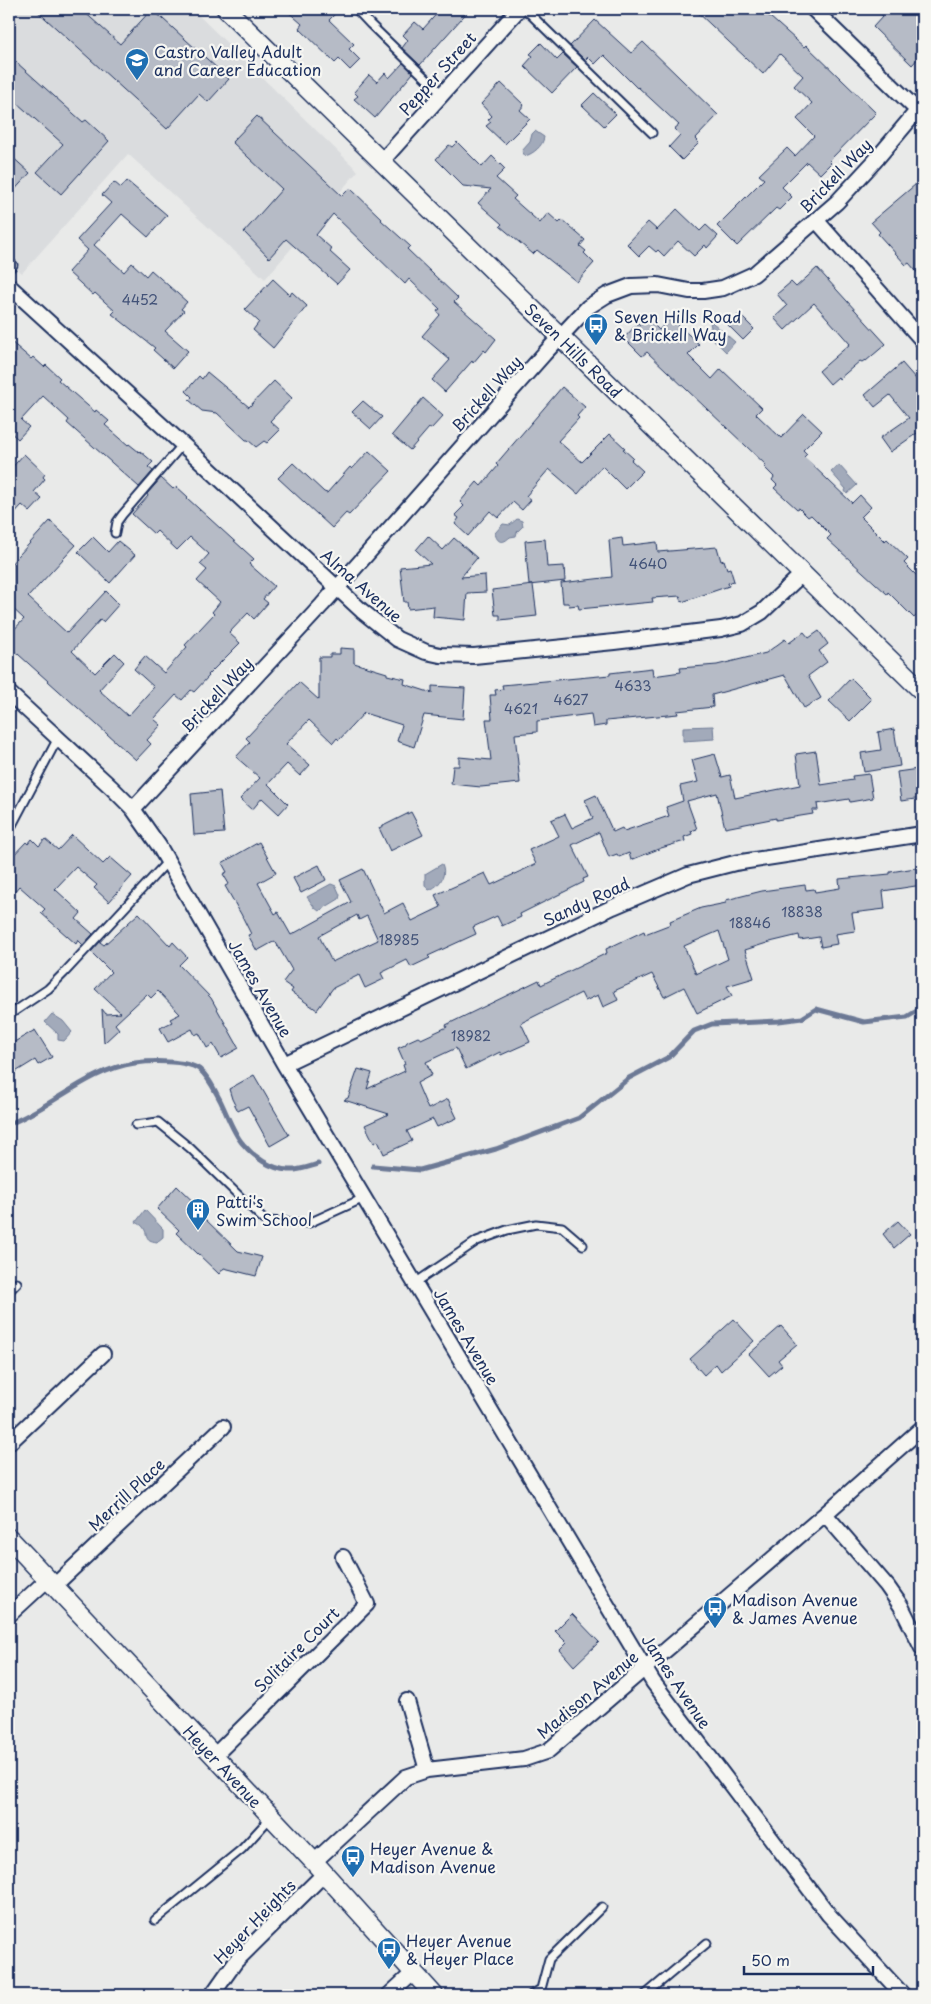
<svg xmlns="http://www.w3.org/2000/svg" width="931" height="2004" font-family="'Playpen Sans',sans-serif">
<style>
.built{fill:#dadcde}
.water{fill:#a2aaba;stroke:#6c7995}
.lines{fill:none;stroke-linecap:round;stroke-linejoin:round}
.stream{stroke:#6c7995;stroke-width:5}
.building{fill:#b6bbc6;stroke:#1b2f5e;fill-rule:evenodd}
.service-casing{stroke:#1b2f5e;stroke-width:11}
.minor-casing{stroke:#1b2f5e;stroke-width:18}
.tertiary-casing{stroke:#1b2f5e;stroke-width:21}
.service{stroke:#f6f6f2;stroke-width:7}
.minor{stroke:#f6f6f2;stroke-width:14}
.tertiary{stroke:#f6f6f2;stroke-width:18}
.labels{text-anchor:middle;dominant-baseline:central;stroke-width:4.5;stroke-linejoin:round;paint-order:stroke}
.number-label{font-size:14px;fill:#425278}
.poi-label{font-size:16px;fill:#1b2f5e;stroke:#f6f6f2;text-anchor:start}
.street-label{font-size:16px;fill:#1b2f5e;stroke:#f6f6f2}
</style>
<rect width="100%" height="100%" fill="#e9eae9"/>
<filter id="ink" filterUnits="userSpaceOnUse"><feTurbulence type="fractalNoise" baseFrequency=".02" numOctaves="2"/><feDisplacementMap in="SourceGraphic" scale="10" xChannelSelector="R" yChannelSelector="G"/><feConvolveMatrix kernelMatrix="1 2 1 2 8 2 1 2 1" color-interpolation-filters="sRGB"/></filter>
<g filter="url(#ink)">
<path class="built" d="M9,9H192L358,171L265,279L128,154L22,273L9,261Z"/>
<path class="water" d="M535,131L544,137C543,146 533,154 525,156L522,151L530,142L532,134Z
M712,322L735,342L726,352L706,332L711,327L710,323Z
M839,465L857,485L847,494L845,491L846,489L831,472Z
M517,519L522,521L523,526L517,532L516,536L510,537C503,544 497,543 495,533L503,524L510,525Z
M713,726L714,739L683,741V727Z
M442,864C447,875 440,886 429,890L425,885V874Z
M331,884L336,886L340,895L339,899L319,911L315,908L307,897Z
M52,1014L63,1021L72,1032L64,1041L58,1040V1034L45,1022Z
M145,1210L163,1229V1237L157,1242C143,1240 149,1235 143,1227C142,1225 139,1224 136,1222Z"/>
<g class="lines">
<path class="stream" d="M9,1124C53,1107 87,1070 135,1063C151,1061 186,1060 199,1069C209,1077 214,1089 220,1100C227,1114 233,1133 243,1144C254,1157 271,1169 288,1170C298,1171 308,1167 318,1164
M373,1166L420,1170L496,1149L579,1118L629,1078L669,1057L694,1031L712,1024L779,1021L802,1018L816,1009L864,1022L907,1017L922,1008"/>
</g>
<path class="building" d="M35,9H81L120,44L152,9L229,79L208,102L199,94L167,129Z
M285,9H340L329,20L354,44L349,49L360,60L350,70L339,59L335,63L299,28L302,24Z
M441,9H470L420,65L402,48L408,40L403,35L415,22L423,29Z
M694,9H761L804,47L806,45L876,113L829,161L831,163L820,174L807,162L782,187L792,197L779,210L776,208L737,246L717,226L764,179L759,175L787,148L795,156L814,136L797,119L812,103L794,86L803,76L780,54L763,74Z
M875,9H922V54L912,65L873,27L883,16Z
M595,20L631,53L643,42L718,115L695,139L699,143L682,160L669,147L680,135L674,129L679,125L638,87L637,88L604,55L595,64L588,57L585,60L570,46Z
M541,43L557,60L563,54L577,67L552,93L524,66L533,56L530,54Z
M16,62L83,122L86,120L109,141L61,194L37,172L63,144L17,103L9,112V70Z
M403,63L413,73L375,118L354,99L358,96L354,92L369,75L377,82L385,73L389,78Z
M501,83L524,105L520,110L530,119L505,144L486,126L491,122L488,120L492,116L481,104Z
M594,93L616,114L604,126L582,105Z
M257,116L342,196L350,188L382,219L381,220L410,246L407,249L458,298L454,302L496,339L486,352L484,350L473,363L472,361L445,392L432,380L450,360L422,336L440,315L437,311L440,309L409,279L405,284L333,214L316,235L332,249L330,252L350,270L337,284L286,239L269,258L244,232L282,189L232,142Z
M457,142L482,167L492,156L505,169L496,178L516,196L513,199L540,223L548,213L559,223L562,220L585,240L580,246L586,251L584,253L594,263L577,282L537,250L533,254L500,226L502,224L478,203L491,189L463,186L436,159L449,145L452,147Z
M9,154L30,173L9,196Z
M922,179V278L909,263L906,265L878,234L880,232L871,222Z
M127,181L167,215L148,237L122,214L94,245L124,272L132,263L146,276L151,270L187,302L181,309L184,311L165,331L188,351L173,368L153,350L155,348L112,314L115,311L95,293L93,295L68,272L88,250L77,240L111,203L102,195L114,182L121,188Z
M677,209L700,231L706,225L718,236L707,248L705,245L694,256L678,241L664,256L658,250L656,252L649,246L639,256L627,244L648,222L657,230Z
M817,268L886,344L866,361L865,360L862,362L860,361L839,379L838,377L830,384L819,371L850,344L814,303L785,330L774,318L787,306L777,294L791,282L796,287Z
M273,279L290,295L292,292L307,306L273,348L253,330L259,322L245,309Z
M739,314L754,329L743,340L728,325Z
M647,318L659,330L670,318L689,335L699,344L688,355L712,379L721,369L762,408L756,414L781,438L804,414L822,431L803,450L807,454L804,457L852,503L860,495L871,507L861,517L885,541L887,539L908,559L904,563L922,581V610L914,618L888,592L887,594L827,539L831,535L811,515L808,517L799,508L797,509L774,488L777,485L772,480L774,477L764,467L766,465L647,352L642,356L624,338L638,323L640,325Z
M9,340L31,359L33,357L44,367L46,365L60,378L58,380L95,412L96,410L109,421L105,425L128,445L129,444L139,452L140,451L153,462L148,467L153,471L139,487L67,423L69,420L43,396L21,420L29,427L18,439L10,432L9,434Z
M902,363L922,386V433L920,431L890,452L880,438L909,418L890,395L875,407L865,395Z
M207,372L249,407L274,381L292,398L270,421L280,430L267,443L264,441L256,447L248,440H246L217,413L202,411L189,400L192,397L186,391L199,376L202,379Z
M562,387L585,407L577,416L579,418L558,441L582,462L610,434L625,448L623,449L633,458L631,460L643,471L625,489L602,466L578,494L549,469L526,496L531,500L522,510L513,502L498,518L490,511L468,536L455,524L459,518L455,515L464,506L460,502L477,482L481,486L498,466L496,464Z
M423,398L443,416L431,429L429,428L410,450L392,435Z
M363,401L382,417L371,429L352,412Z
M369,451L391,471L349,515L346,513L332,528L278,478L293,463L324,492L327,493L350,467L352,469Z
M24,454L45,474L43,477L45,479L34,492L42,499L30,512L22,505L9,519V471Z
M161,478L173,489L176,486L188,497L187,498L254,559L249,564L274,586L263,599L268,603L254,619L248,613L229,633L240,643L208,675L209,676L194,692L191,690L182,700L176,695L154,719L161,725L147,740L151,744L136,760L9,646V635L24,619L9,605V566L50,521L76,545L28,597L67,633L106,591L119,604L103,622L100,620L72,651L95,673L115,653L124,662L99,690L128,716L154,687L134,669L145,656L164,673L187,647L185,645L214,614L212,612L220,602L197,581L207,570L200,564L209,554L190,537L177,550L157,531L154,534L132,514L148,496L147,494Z
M428,536L443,550L454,538L477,558L461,577L485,575L486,592L467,593L465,620L433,617L434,606L408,609L407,602H404L400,567L431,564L416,550Z
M93,537L108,552L118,541L135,555L110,583L78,552Z
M622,538L623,546L657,542L658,552L717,547L721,561L724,560L727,569L730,568L734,581L728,583L729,586L682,602L680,596L652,598L653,602L579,609L578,605L569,606L568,603H563L561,583L612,577L609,540Z
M545,539L547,567L564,566L565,581L529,585L525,541Z
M533,585L537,616L500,620V615H495L492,590Z
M819,631L828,644L819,651L827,662L808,676L821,698L804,708L785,675L712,695L713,707L677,711L678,714L606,721V725L593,727L591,714L537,721V732L515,734L520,783L481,787L451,784L453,766H459V757L491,760L486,719H492L490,695H496L495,690L503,689L502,685L610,675V673L652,668L653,676L681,672L680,668L717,665L766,653L785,639L789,643L804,632L809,638Z
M340,648L354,649V663L387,673V675L405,679L404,684L432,693V686L465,688L463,719L424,715L414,747L397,741L402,725L399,724L364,713L339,740L337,738L333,743L309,720L286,744L310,765L300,776L287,764L268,784L288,804L279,814L262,798L252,810L240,799L260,778L236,757L250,742L246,738L299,682L319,700V657H330V654H340Z
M851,678L872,699L850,721L829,701Z
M894,729L900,766L864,772L861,753L881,750L878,732Z
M816,751L821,785L853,780L852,776L869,774L873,798L850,802L849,799L817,804L818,810H812L813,814L776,820V818L725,828L717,793L687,801L697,829L691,831L692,834L684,837L685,841L661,848L631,860L629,853L619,857L617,854L609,857L599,832L572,845L588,877L583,879L584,882L520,914L521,917L502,926L497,916L473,927L476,934L428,956L430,958L411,967L407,960L381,973L384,979L365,988L359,975L333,988L317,1010L291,992L293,989L283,982L292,970L275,941L257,951L248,935L251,934L241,914L225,886L229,884L223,874L227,872L222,863L259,842L276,873L258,883L275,914L278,912L291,935L351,902L340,880L363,869L384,913L403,903L412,921L441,907L435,895L485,873L491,885L536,864L529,850L559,836L551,820L565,814L572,828L593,818L585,800L596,795L613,832L622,828L624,831L669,816L666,807L683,801L680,786L698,782L692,760L715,754L722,777L730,775L735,798L800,785L796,754ZM357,915L359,920L367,916L378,940L332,962L319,936Z
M918,769L919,777H922V798L901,801L897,772Z
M220,791L224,833L194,835L191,794Z
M411,812L423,835L390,851L379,828Z
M72,835L103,864L110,857L132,876L109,902L94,888L97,885L76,867L55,889L81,913L76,919L93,934L83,945L78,940L76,944L41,913L45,909L19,886L9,898V860L26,842L28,844L32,839L39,846L45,839L58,850Z
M319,865L326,880L301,893L293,878Z
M922,867V885L883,891L885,909L852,913L855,931L835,934L837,944L821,947L819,937L800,940L799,935L770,942L745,950L754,978L727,986L732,996L697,1013L684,987L664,997L652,974L614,991L618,1000L603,1007L598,995L585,1001L581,993L521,1023L530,1042L501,1055L500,1052L466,1069L456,1048L426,1062L432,1075L417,1083L428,1109L448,1099L457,1118L437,1127L433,1119L407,1131L412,1141L384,1154L378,1141L374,1143L365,1125L389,1114L344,1100L348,1098L358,1069L372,1073L367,1089L405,1071L403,1065L405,1064L398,1048L405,1045L407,1042L418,1037L421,1039L447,1027L446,1025L539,980L541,985L607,953L606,949L644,931L645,934L671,924L670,921L701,908L726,903V900L762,891L805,885L806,890L814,889L815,892L840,888L839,879L890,874V872ZM719,931L728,959L696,974L684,946Z
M139,913L170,946L173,942L187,957L179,965L211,998L239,1048L221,1058L213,1044L207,1048L199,1033L195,1035L192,1029L168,1042L160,1028L172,1022L170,1019L180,1014L158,991L151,998L147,994L115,1024L119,1029L104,1043L102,1009L106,1014L121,1013L95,989L111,972L91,952L100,942L104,945Z
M35,1030L52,1057L38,1065L35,1060L9,1076V1045Z
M254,1075L289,1135L270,1146L248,1106L238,1111L232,1099L229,1089Z
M177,1186L207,1215L204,1218L238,1251L262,1257L256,1276L224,1268L219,1274L176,1233L179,1230L157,1209Z
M898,1221L910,1234L894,1248L883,1234Z
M734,1319L754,1341L721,1371L716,1364L704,1375L690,1359Z
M781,1326L797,1344L778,1360L782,1365L769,1376L749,1354Z
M572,1614L599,1642L574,1666L560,1650L567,1643L555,1631Z"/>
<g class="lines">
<g class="service-casing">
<path id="service" d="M356,9L370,24L442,94
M525,9L652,133
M9,269L13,265
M115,533L117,522L122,515L183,444
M9,831L58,738
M9,1015L48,989L64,973L168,861
M136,1125L158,1122L190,1148L265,1221L309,1223L364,1198
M415,1283L477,1241L507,1230L536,1224L562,1227L583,1245
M9,1291L17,1283
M155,1920L242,1849L271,1817
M531,1995L541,1989L549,1959L602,1907
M645,1995L707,1943"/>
</g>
<g class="minor-casing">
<path id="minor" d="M813,9L918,111
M382,161L519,9
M816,220L922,340
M9,286L204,464L362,611L397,639L426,652L440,655L474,656L614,642L721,629L742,624L762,612L803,573
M9,693L112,788L133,809L159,846L284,1064L653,1682L829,1915L903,1995
M133,809L322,605L544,354L588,307L607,295L631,286L658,285L689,291H703L723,288L754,274L837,202L874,162L922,105
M284,1064L613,907L688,875L735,863L922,834
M9,1443L103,1354
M825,1514L887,1586L901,1606L922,1648
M54,1586L223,1427
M9,1615L48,1579
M407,1701L427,1770
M214,1756L367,1604L343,1557
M314,1862L406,1777L427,1770L524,1759L548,1751L825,1514L922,1428
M212,1995L236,1961L324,1874
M389,1995L414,1972"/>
</g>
<g class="tertiary-casing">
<path id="tertiary" d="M226,9L922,691
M9,1538L314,1862L434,1995"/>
</g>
<use href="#service" class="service"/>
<use href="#minor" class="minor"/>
<use href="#tertiary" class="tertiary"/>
</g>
</g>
<defs>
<g id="school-pin" transform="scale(1.25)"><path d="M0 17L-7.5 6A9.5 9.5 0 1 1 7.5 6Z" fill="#1f6fb2" stroke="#f6f6f2"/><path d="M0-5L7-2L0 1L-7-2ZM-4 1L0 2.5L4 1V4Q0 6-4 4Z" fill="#fff"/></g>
<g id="bus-pin" transform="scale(1.25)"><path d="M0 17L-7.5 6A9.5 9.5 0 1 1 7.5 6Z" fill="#1f6fb2" stroke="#f6f6f2"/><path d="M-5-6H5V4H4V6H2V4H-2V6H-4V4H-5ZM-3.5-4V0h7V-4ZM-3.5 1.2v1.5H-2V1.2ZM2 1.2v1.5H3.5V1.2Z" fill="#fff"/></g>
<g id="building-pin" transform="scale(1.25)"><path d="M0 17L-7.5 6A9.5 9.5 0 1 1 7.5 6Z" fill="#1f6fb2" stroke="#f6f6f2"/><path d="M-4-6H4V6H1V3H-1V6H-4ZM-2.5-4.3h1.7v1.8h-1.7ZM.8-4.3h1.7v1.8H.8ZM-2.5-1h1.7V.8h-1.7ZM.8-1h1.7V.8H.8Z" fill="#fff"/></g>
</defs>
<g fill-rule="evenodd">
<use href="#school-pin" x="137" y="60"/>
<use href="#bus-pin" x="596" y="325"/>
<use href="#building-pin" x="198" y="1210"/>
<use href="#bus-pin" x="715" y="1608"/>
<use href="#bus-pin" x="353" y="1857"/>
<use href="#bus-pin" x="389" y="1949"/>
</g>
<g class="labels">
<g class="number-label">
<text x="140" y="299">4452</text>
<text x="648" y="563">4640</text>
<text x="633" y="685">4633</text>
<text x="571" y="699">4627</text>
<text x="521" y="708">4621</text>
<text x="802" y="911">18838</text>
<text x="750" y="922">18846</text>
<text x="399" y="939">18985</text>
<text x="471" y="1035">18982</text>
</g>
<g class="poi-label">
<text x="154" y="51">Castro Valley Adult<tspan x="154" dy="18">and Career Education</tspan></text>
<text x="614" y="316">Seven Hills Road<tspan x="614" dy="18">&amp; Brickell Way</tspan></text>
<text x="216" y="1201">Patti's<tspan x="216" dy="18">Swim School</tspan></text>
<text x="732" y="1599">Madison Avenue<tspan x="732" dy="18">&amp; James Avenue</tspan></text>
<text x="370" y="1848">Heyer Avenue &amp;<tspan x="370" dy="18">Madison Avenue</tspan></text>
<text x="406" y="1940">Heyer Avenue<tspan x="406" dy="18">&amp; Heyer Place</tspan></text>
</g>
<g class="street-label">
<text transform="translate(437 73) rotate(-48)">Pepper Street</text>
<text transform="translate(835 175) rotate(-46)">Brickell Way</text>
<text transform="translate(574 350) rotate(44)">Seven Hills Road</text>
<text transform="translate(486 393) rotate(-48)">Brickell Way</text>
<text transform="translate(362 585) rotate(41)">Alma Avenue</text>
<text transform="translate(216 694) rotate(-47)">Brickell Way</text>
<text transform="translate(586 901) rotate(-25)">Sandy Road</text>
<text transform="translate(261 988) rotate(60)">James Avenue</text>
<text transform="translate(467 1336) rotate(59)">James Avenue</text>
<text transform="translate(126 1494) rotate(-43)">Merrill Place</text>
<text transform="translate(296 1649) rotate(-45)">Solitaire Court</text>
<text transform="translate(677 1681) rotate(56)">James Avenue</text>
<text transform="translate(587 1694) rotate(-40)">Madison Avenue</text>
<text transform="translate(223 1766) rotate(47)">Heyer Avenue</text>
<text transform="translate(254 1921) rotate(-46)">Heyer Heights</text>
</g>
</g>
<rect width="931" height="2004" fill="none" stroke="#f6f6f2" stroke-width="30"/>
<rect x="15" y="15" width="901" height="1974" fill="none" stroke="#1b2f5e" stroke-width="2" filter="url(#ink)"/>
<path d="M744 1966v8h129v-8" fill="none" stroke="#1b2f5e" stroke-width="2.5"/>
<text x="751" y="1966" font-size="15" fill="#1b2f5e" stroke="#f6f6f2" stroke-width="4" paint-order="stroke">50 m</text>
</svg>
